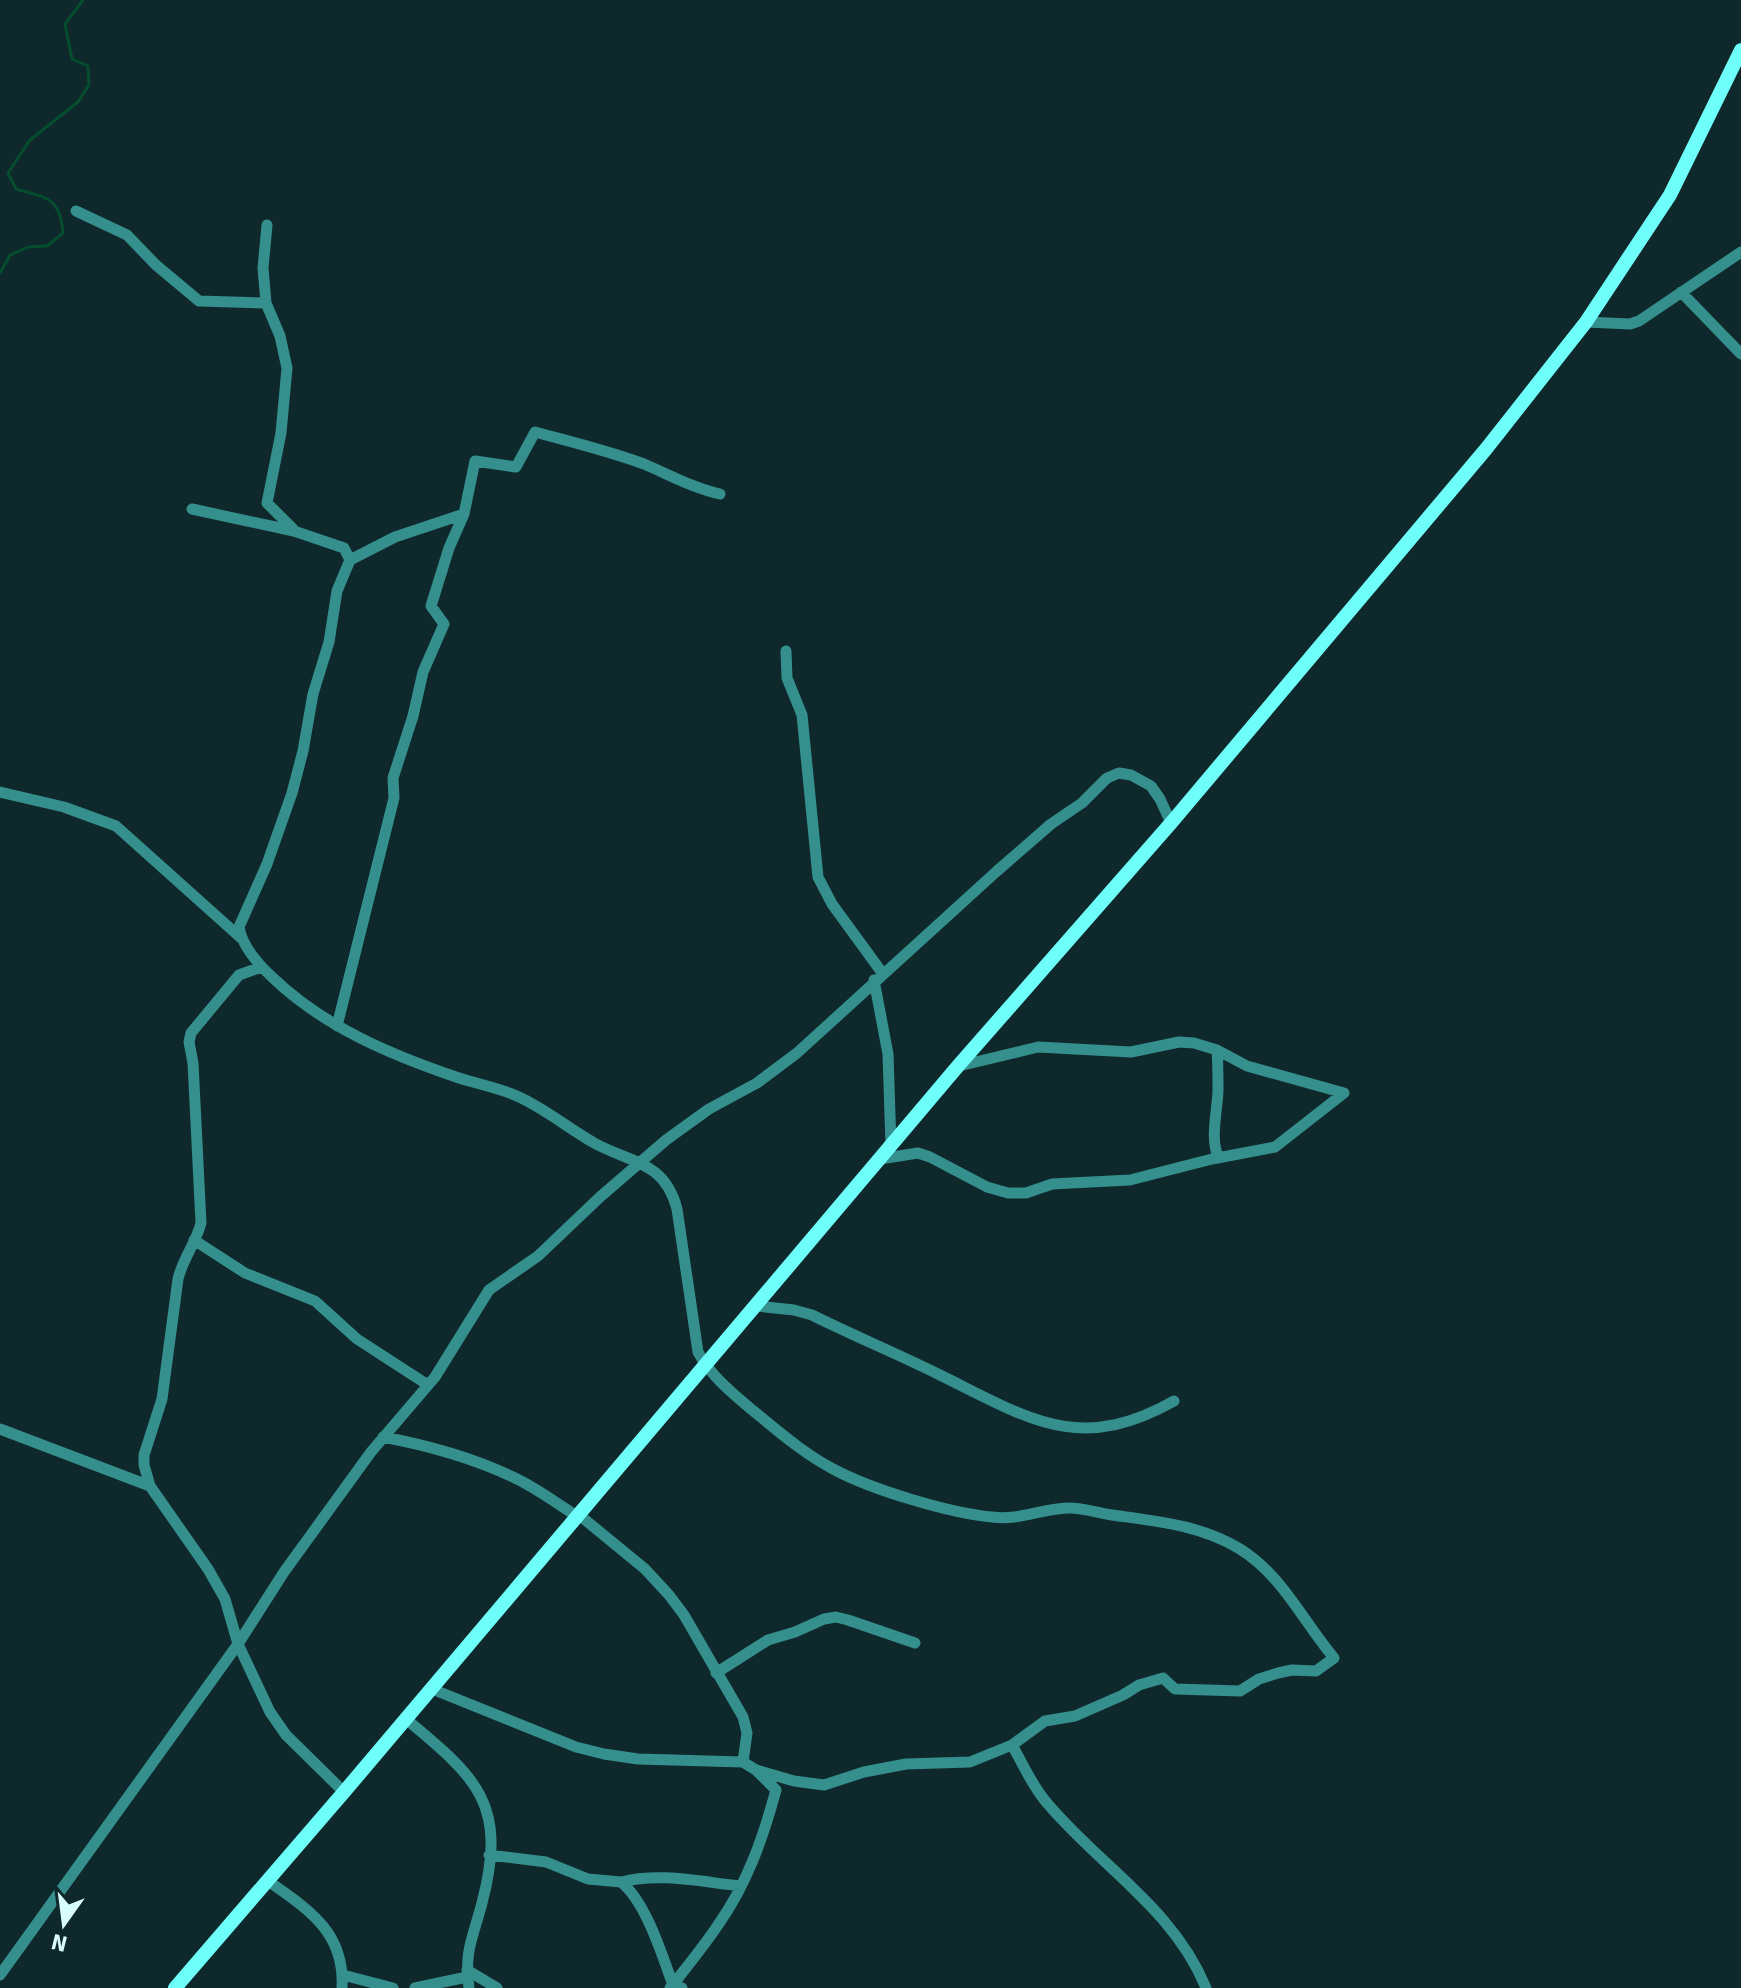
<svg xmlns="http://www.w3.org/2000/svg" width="1741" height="1988" font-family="Signika,sans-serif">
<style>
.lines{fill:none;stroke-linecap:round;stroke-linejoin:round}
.stream{stroke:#054d2f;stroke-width:3}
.street{stroke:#358f8d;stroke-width:11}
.secondary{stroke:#6ffffa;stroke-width:14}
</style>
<rect width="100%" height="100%" fill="#0e282b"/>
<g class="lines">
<path class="stream" d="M0,273L10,255L28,247L47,246L63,233C60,197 47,198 16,189L8,173L30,140L78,102L89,85L88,66L72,59L65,24L83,0"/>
<path class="street" d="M76,211L127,235L156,265L199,301L266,303L280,336L287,368L281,433L267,503L293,529
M1681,292L1741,354
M266,303L263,268L267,225
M1586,322L1630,324L1639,321L1741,252
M192,509L294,531L344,548L350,560L337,591L329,642L313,694L303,751L292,793L267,864L239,927C242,946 258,964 272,977C324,1027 391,1055 459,1078C478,1084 499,1088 517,1096C546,1109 569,1129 596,1144C632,1163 665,1162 677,1209L698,1352C710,1375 731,1392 751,1409C778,1431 804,1454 835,1470C873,1490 949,1513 992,1517C1019,1521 1043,1508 1070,1508C1083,1508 1098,1513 1112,1515C1156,1521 1201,1525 1240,1549C1283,1576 1302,1620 1334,1658L1316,1671L1292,1670L1278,1673L1259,1679L1240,1691L1175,1689L1163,1678L1139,1685L1123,1695L1075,1716L1045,1721L1012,1745L970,1762L906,1764L864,1772L824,1785L794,1781L756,1770L776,1790C763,1838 747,1884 718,1925C704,1946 688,1965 673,1985L682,1988
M350,560L395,537L464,514L475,461L516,467L535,432C572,442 609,451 644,464C670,475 693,488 720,494
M786,651L787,678L802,715L818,877L832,904L883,974
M0,792L64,807L116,826L241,938
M874,980L888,1054L891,1146
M337,1026L394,798L393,778L413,716L423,672L444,624L431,606L449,548L464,514
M1217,1050C1218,1063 1218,1076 1218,1089C1218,1109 1209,1140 1219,1158
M959,1066L1038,1047L1131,1052L1179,1042L1194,1043L1217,1050L1247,1066L1344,1093
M880,1159L918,1153L930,1157L987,1187L1008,1193H1026L1052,1184L1130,1180L1212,1159L1275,1147L1344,1093
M194,1240L245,1273L315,1301L357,1339L428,1385
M756,1306L794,1310L812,1315C854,1336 898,1354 940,1375C1028,1418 1078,1455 1174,1401
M0,1429L150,1486L208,1569L225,1599L238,1644
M383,1437C426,1445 473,1458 513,1477C535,1487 556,1503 577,1516
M150,1486L144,1465V1455L162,1399L178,1279C183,1258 196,1243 201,1223L193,1063L189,1042L191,1033L239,975L261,967
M578,1514L645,1569L669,1595L684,1615L743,1717L747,1733L743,1762
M238,1644L284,1572L371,1452L435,1377L489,1290L538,1256L600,1197L666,1140L709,1109L757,1083L797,1053L997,871L1051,824L1082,803L1107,778L1119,773L1131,775L1151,786L1160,799L1171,823
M716,1673L768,1640L795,1632L824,1619L836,1617L848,1620L915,1643
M432,1689L576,1747L604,1754L638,1759L743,1762L756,1770
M406,1719C477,1778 508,1804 482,1903C473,1938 464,1950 469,1988
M1012,1745C1023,1764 1032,1786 1047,1803C1100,1866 1174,1909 1206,1988
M489,1855L546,1862L588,1879L621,1882C646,1902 662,1955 673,1985L670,1988
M268,1881C309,1910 345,1932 342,1988
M621,1882C661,1872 701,1882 741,1886
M467,1970L497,1988
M0,1975L238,1644L270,1712L286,1735L344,1792
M343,1975L393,1988
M415,1988L467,1977"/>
<path class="secondary" d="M175,1988L344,1792L958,1066L1171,823L1486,449L1586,322L1670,195L1741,50"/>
</g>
<g transform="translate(64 1924) rotate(194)" stroke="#0e282b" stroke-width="6" paint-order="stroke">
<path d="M0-6L14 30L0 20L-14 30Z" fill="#d8fdff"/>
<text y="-12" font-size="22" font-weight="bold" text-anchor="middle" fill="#d8fdff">N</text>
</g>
</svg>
